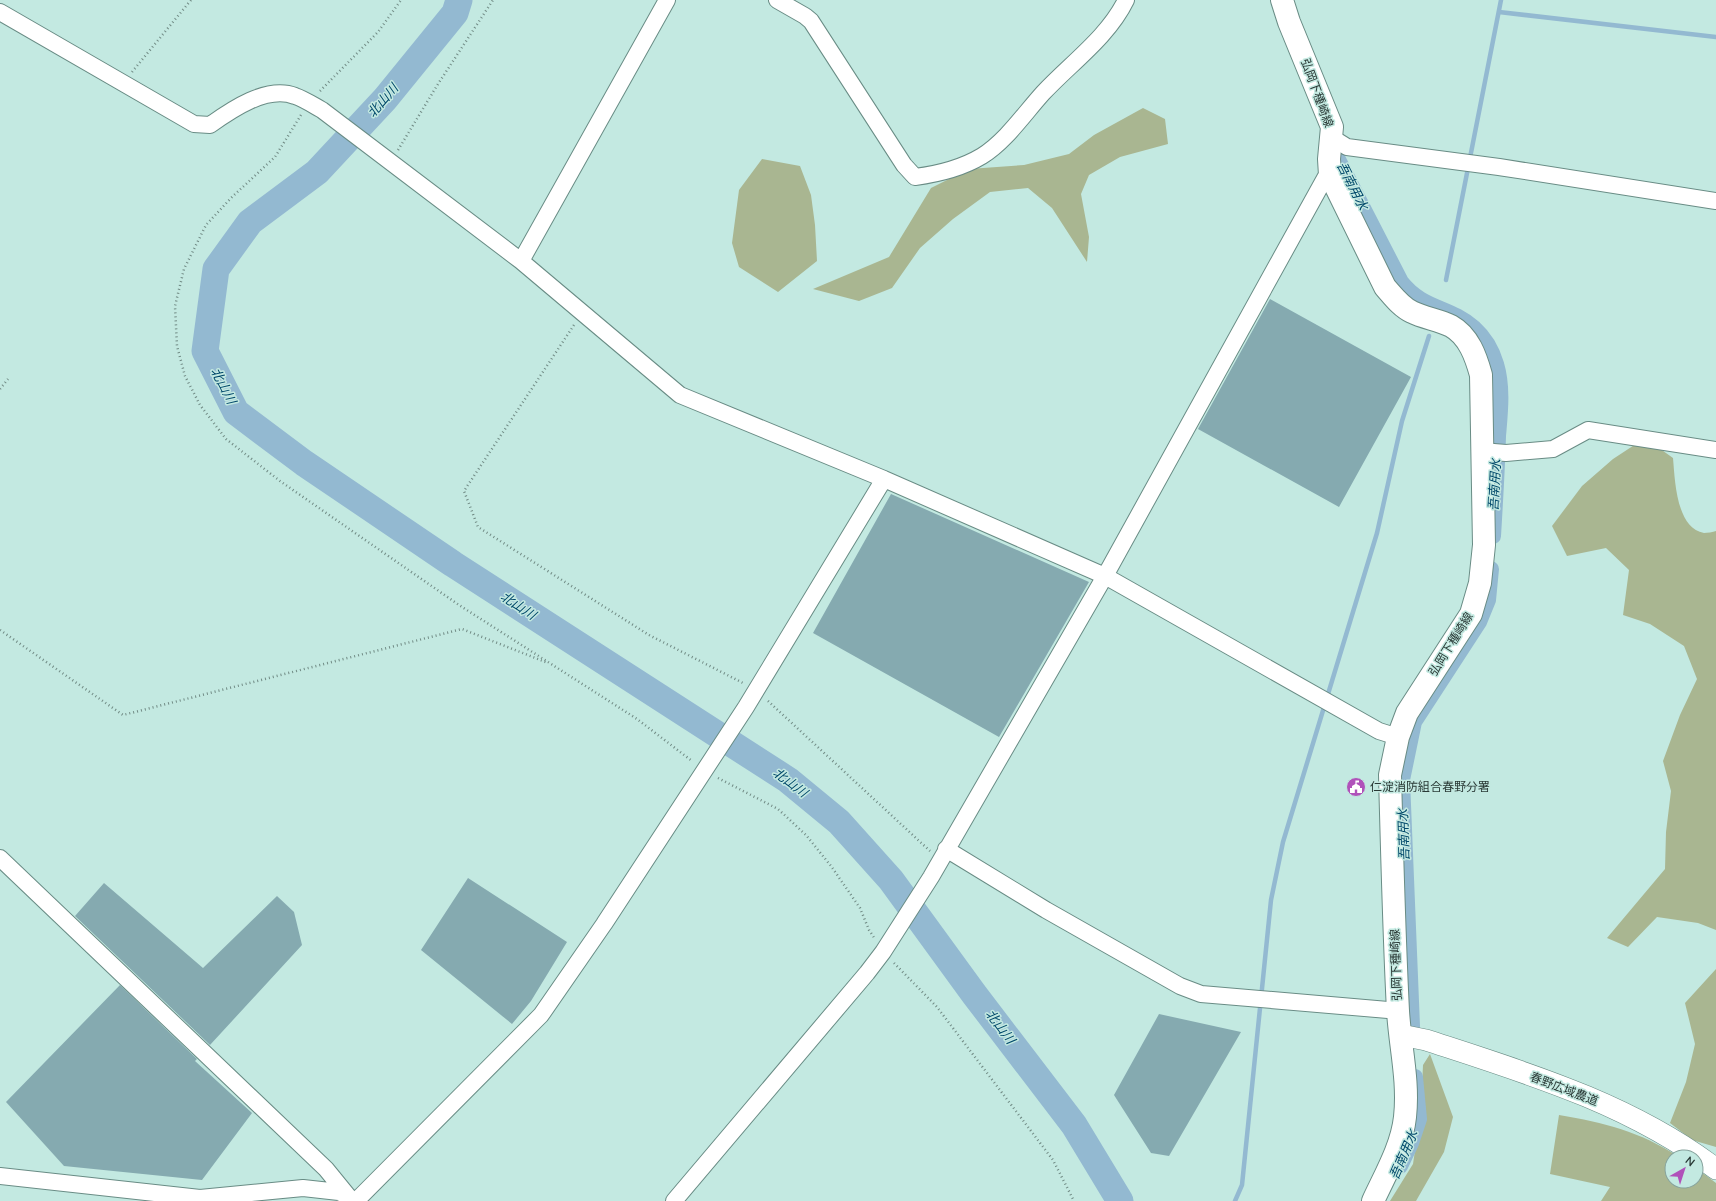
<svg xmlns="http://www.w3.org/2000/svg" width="1716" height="1201" font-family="'Nunito Sans','Noto Sans JP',sans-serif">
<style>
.forest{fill:#a9b691}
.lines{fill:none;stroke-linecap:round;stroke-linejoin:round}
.stream{stroke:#93b9d1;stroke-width:4.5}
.canal{stroke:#93b9d1;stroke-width:16}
.river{stroke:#93b9d1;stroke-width:27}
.building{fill:#85aab0}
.minor-casing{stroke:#698c85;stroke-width:18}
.tertiary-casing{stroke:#698c85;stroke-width:22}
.secondary-casing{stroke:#698c85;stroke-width:24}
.path{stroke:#718b85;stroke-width:2.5;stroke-dasharray:1 3;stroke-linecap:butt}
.minor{stroke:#fff;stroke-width:16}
.tertiary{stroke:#fff;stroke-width:21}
.secondary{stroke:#fff;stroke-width:22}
.labels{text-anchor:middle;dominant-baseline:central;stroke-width:3;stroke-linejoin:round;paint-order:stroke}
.street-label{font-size:12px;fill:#293835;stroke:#c3e9e1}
.poi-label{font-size:12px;fill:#293835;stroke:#c3e9e1;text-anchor:start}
.water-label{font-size:13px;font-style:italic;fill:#01486a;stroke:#c3e9e1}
</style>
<rect width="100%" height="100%" fill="#c3e9e1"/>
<path class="forest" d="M1143,108L1165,119L1168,144L1120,157L1089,175L1081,194L1089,237L1087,262L1052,208L1028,188L990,192L953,219L920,248L892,288L859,301L813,289L889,257L931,188L969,169L1024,165L1069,154L1094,135Z
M762,159L800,166L811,195L815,225L817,261L778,292L739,267L732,243L739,190Z
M1645,438L1673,458C1675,480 1676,528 1704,533C1707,533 1713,532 1716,531V930L1698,923L1657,917L1628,947L1607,938L1665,869L1666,832L1671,791L1663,761L1680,715L1697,679L1684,646L1650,624L1623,615L1629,570L1606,548L1567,556L1552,526L1582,486L1613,459Z
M1716,969V1147L1692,1140L1670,1123L1686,1082L1695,1044L1685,1003Z
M1430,1054L1453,1117L1444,1152L1416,1201H1390L1413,1164L1421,1110L1423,1065Z
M1559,1115C1605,1123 1639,1131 1679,1157H1672V1181H1696V1168L1716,1183V1201H1601L1610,1187L1550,1174Z"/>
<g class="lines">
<path class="stream" d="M1499,12L1716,37
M1446,280L1501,0
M1235,1201L1242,1185L1271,900L1283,842L1377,533L1402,421L1429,336"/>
<path class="canal" d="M1332,148L1401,282C1423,310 1449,306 1474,328C1485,338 1492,350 1496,364C1503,387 1500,413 1498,436C1497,470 1495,503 1493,536
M1412,1026L1402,780L1414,722L1479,622L1488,600L1491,569
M1400,1166L1411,1143L1419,1119L1415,1077"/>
<path class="river" d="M459,0L455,13L385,99L317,172L250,222L216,269L205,351L236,412L304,463L453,564L788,780L839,822L891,880L974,994L1074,1125L1120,1201"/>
</g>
<path class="building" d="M1270,299L1411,377L1339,507L1198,429Z
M891,494L1089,582L999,737L813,633Z
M468,878L567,942L531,1001L512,1024L421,950Z
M104,883L203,968L277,896L294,912L302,945L210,1045L75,916Z
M120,985L197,1059L195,1061L252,1113L202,1180L64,1166L6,1102Z
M1159,1014L1241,1032L1169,1156L1151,1153L1114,1095Z"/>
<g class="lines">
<g class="minor-casing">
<path id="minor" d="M777,0L805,16L811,21L904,165L915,177C938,174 962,168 982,156C1006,141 1024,114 1043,93C1071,63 1108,37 1126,0
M0,12L194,124L210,125C231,110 267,85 295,96C304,99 313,105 322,110L521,261L680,395L884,479L1105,576L1379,731L1398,737
M1331,137L1347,147L1499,167L1716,201
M521,261L667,0
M1481,451L1506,453L1553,449L1588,430L1716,450
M946,849L1046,910L1180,986L1201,994L1388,1010L1398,1009
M0,858L326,1169L348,1196
M0,1176L200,1198L303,1188L339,1192L349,1197
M356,1201L541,1015L604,924L746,707L884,479
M674,1201L867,973L883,952L931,877L1105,576L1325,178L1330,175"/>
</g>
<g class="tertiary-casing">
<path id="tertiary" d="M1401,1035L1426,1040C1527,1073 1631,1104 1716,1169"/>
</g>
<g class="secondary-casing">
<path id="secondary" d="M1282,0L1289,22L1332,127L1329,159L1330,175L1385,287C1393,296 1401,307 1412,312C1424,318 1439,320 1451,326C1469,336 1476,357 1481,375L1484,545L1480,583L1471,614L1407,713L1398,737L1390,775C1392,853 1394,932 1398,1011C1400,1046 1409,1081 1405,1117C1402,1146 1385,1175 1373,1201"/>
</g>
<path class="path" d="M132,72L191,0
M320,91L378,32L401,0
M301,115L275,157L231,198L206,225L184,269L175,306L177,346L185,376L200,405L226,439L280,481L459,605L637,719L692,761
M398,150L438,84L493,0
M574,325L464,491L478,527L649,635L743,683
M0,389L8,379
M0,630L123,715L462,629L548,663
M768,701L930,851
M718,778L778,809L806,835L831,866L860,908L869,930L875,939
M894,963L937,1007L1053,1160L1074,1201"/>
<use href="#minor" class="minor"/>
<use href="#tertiary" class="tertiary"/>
<use href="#secondary" class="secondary"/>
</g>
<defs>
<g id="civic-disc" transform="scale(1)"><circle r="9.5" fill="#b051ba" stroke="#c3e9e1"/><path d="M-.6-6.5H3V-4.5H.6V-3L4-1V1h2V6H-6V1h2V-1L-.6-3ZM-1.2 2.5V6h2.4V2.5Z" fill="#fff"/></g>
</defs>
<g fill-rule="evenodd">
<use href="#civic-disc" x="1356" y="787"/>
</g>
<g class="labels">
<g class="street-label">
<text transform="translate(1317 93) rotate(70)">弘岡下種崎線</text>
<text transform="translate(1451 644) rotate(-58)">弘岡下種崎線</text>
<text transform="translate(1396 965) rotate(-92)">弘岡下種崎線</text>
<text transform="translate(1564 1089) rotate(21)">春野広域農道</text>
</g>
<g class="poi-label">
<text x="1370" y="787">仁淀消防組合春野分署</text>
</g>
<g class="water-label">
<text transform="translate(383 101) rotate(-49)">北山川</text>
<text transform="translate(1352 186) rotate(63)">吾南用水</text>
<text transform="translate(223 386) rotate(63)">北山川</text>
<text transform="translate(1495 485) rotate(-87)">吾南用水</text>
<text transform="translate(518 606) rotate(33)">北山川</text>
<text transform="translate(790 783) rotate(37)">北山川</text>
<text transform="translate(1404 835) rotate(-92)">吾南用水</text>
<text transform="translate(1000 1027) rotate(53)">北山川</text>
<text transform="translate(1404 1155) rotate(-67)">吾南用水</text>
</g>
</g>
<g transform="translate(1684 1169) rotate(39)"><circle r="19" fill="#c3e9e1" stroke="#85a29c"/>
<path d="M0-3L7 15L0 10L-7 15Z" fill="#b051ba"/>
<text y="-6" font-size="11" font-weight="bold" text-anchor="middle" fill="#293835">N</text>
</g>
</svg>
